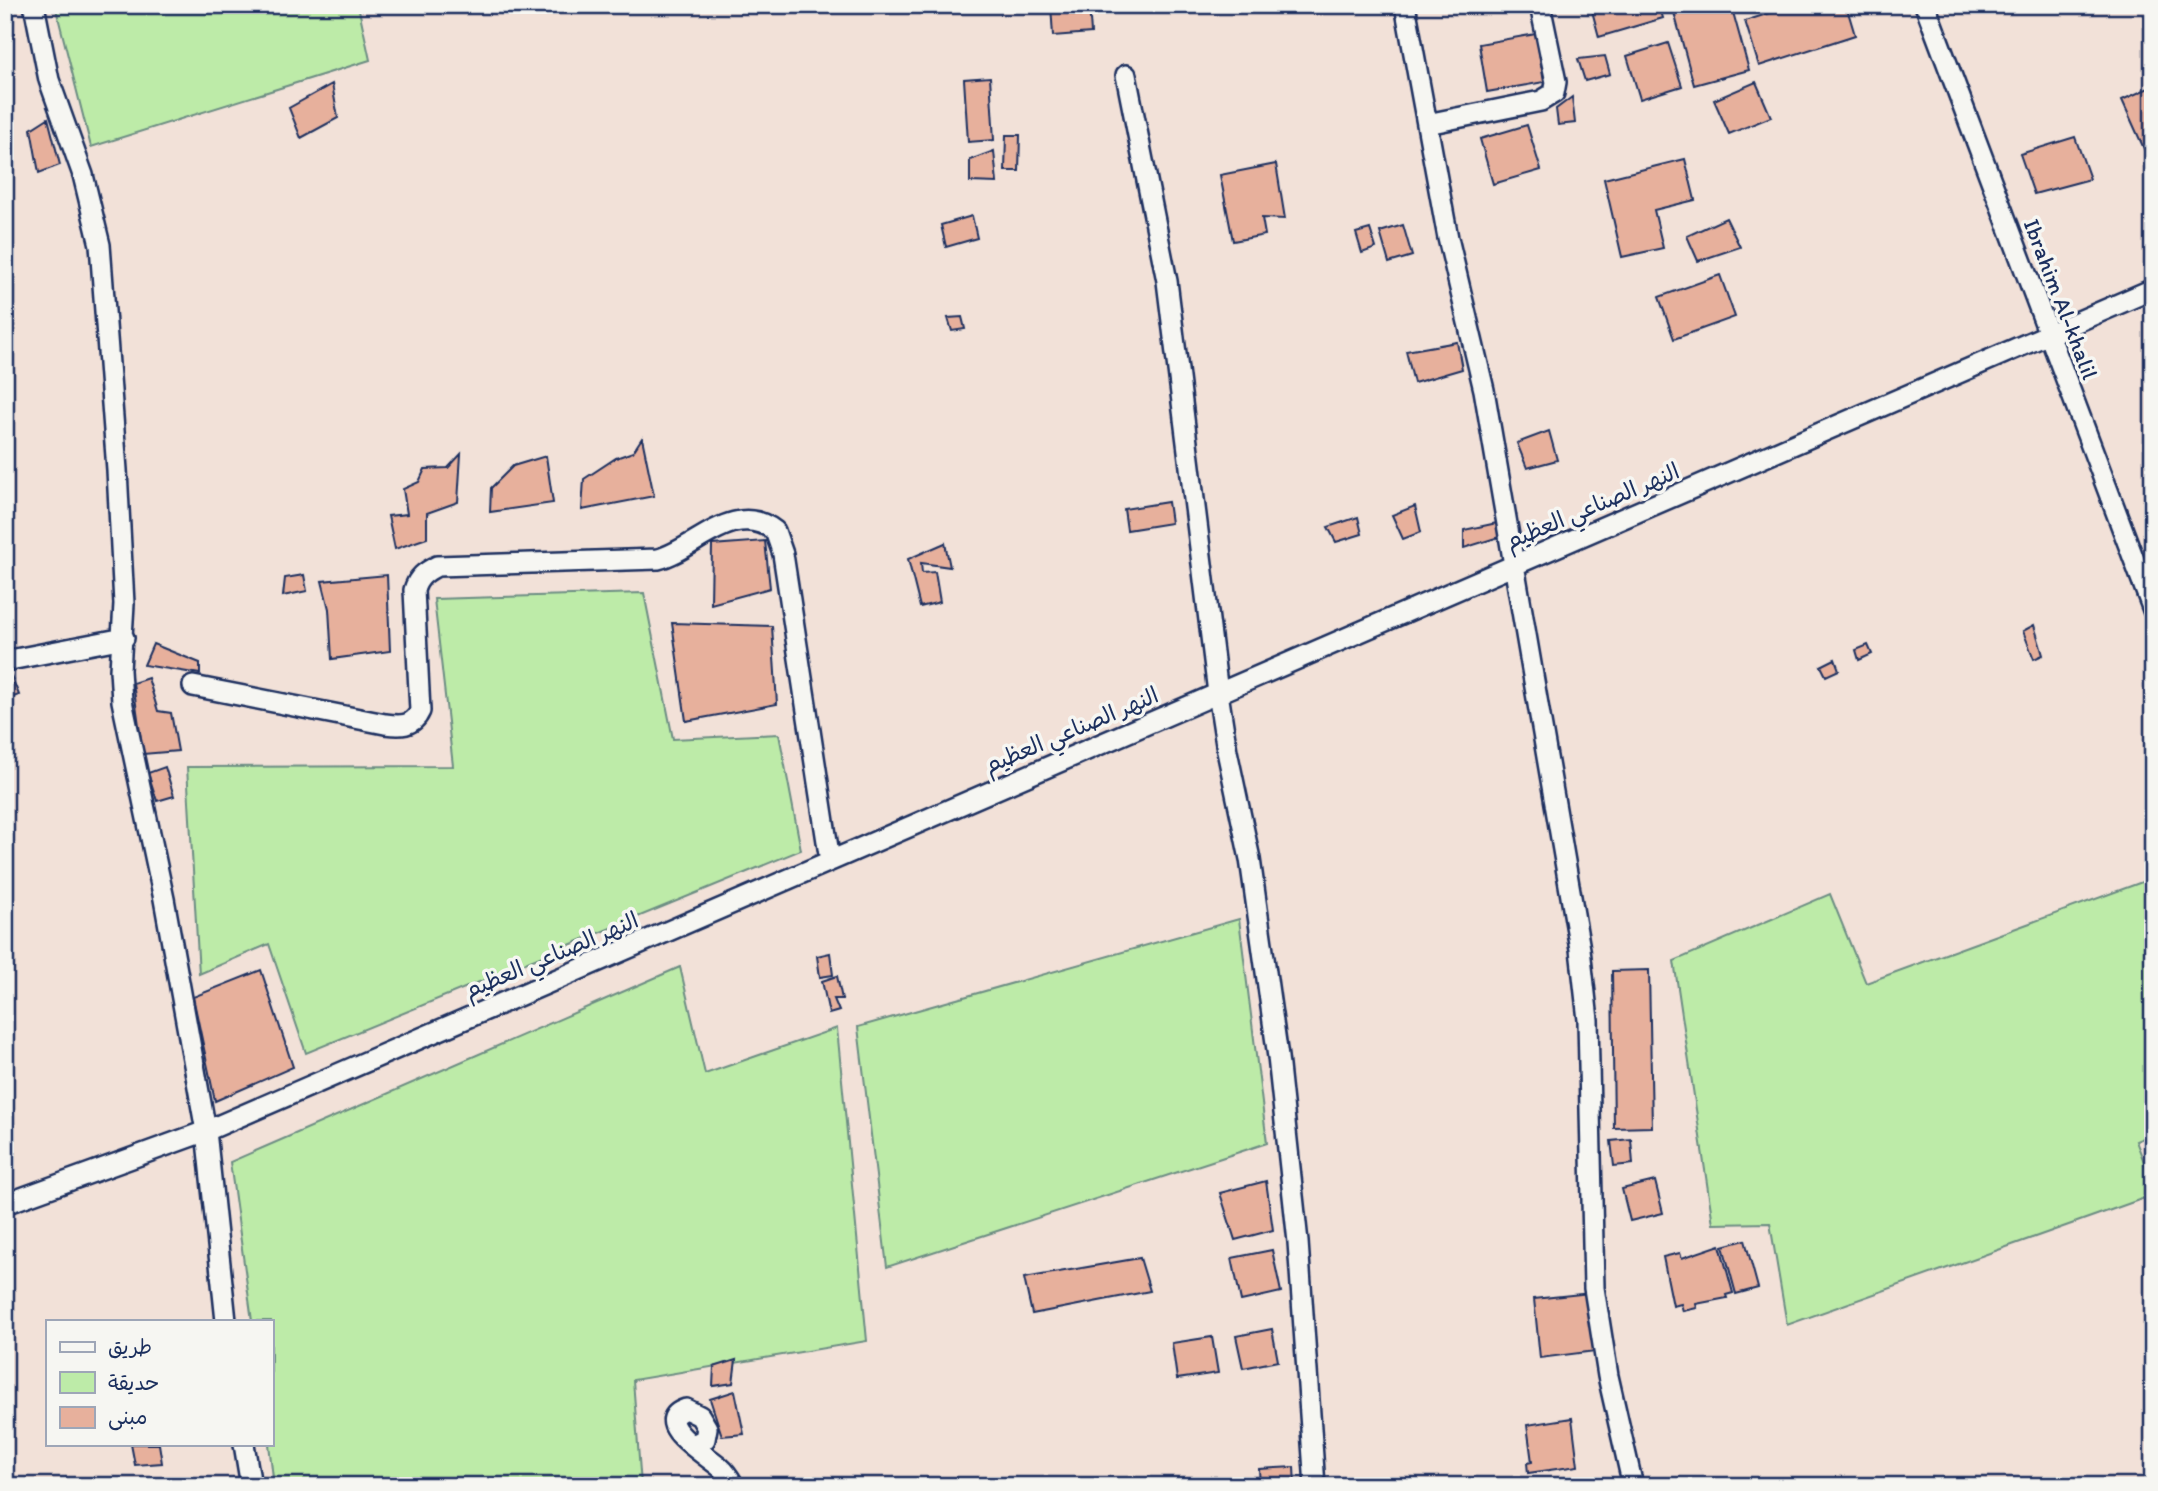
<svg xmlns="http://www.w3.org/2000/svg" width="2158" height="1491" font-family="Itim,'Playpen Sans Arabic',sans-serif">
<style>
.green{fill:#bdeba8;stroke:#6c8d83;stroke-width:2}
.building{fill:#e7b09c;stroke:#1b2f5e;stroke-width:2}
.lines{fill:none;stroke-linecap:round;stroke-linejoin:round}
.minor-casing{stroke:#1b2f5e;stroke-width:24}
.minor{stroke:#f6f6f2;stroke-width:19}
.labels{text-anchor:middle;dominant-baseline:central;stroke-width:7;stroke-linejoin:round;paint-order:stroke}
.street-label{font-size:23px;fill:#1b2f5e;stroke:#f6f6f2}
</style>
<rect width="100%" height="100%" fill="#f2e1d8"/>
<filter id="ink" filterUnits="userSpaceOnUse"><feTurbulence type="fractalNoise" baseFrequency=".0143" numOctaves="2"/><feDisplacementMap in="SourceGraphic" scale="14" xChannelSelector="R" yChannelSelector="G"/><feConvolveMatrix kernelMatrix="1 2 1 2 8 2 1 2 1" color-interpolation-filters="sRGB"/></filter>
<g filter="url(#ink)">
<path class="green" d="M55,5H358L370,60L91,147Z
M644,593L673,739L779,734L801,850L306,1053L269,944L199,974L187,767L453,766L434,599Z
M2153,878V1134L2136,1141L2153,1185V1195L1787,1325L1770,1223L1713,1224L1674,961L1830,894L1866,983Z
M1239,919L1267,1143L887,1267L858,1027Z
M680,967L705,1074L837,1028L867,1341L633,1380L641,1485L274,1486L269,1444H271V1321H252L230,1162Z"/>
<path class="building" d="M1051,5H1089L1091,33L1053,36Z
M1596,5H1659L1663,18L1599,37L1591,7Z
M1672,5H1731L1749,70L1694,85Z
M1795,5H1846L1855,35L1759,66L1745,21Z
M1536,34L1544,82L1487,92L1479,44Z
M1668,43L1682,86L1640,99L1627,56Z
M1605,56L1610,74L1585,81L1578,59Z
M990,77L994,140L968,142L964,79Z
M1756,82L1771,117L1729,134L1714,100Z
M332,84L338,118L301,138L289,108Z
M2153,86V160L2150,162L2122,100Z
M1572,97L1575,123L1558,125L1556,109Z
M48,118L60,165L39,173L31,129Z
M1527,125L1541,170L1493,184L1480,139Z
M1006,135H1020L1019,171H1005Z
M2075,137L2090,179L2034,194L2020,154Z
M994,151L997,183L970,182V160Z
M1685,159L1695,200L1654,210L1663,248L1622,257L1604,179Z
M1276,164L1285,219L1262,218L1265,235L1233,241L1220,175Z
M972,216L977,238L946,247L941,225Z
M1726,218L1740,247L1698,261L1687,236Z
M1403,225L1412,256L1389,263L1380,232Z
M1370,229L1376,248L1362,253L1356,233Z
M1720,275L1735,317L1674,339L1659,297Z
M962,317L965,329L952,331L948,318Z
M1457,342L1462,369L1414,383L1406,351Z
M1549,431L1557,460L1527,468L1517,443Z
M642,438L654,496L582,510L584,479L616,458L633,452Z
M461,454L458,502L427,513V538L395,549L388,516L407,514L403,489L419,482L425,469L448,468Z
M546,456L553,503L490,512L491,488L513,466Z
M1168,502L1171,523L1127,530L1124,509Z
M1415,506L1421,532L1403,539L1392,515Z
M1358,517L1362,534L1336,542L1328,527Z
M1497,523L1499,537L1464,548V530Z
M765,541L770,588L711,604L712,545Z
M945,543L950,567L921,563L922,573L935,572L940,602L920,607L908,559Z
M304,575L307,591L283,596L285,578Z
M387,575L390,651L332,659L329,609L322,581Z
M672,623L772,626L777,704L686,721Z
M2034,625L2043,655L2034,659L2023,631Z
M153,644L200,663V674L144,665Z
M1868,645L1872,654L1859,660L1856,650Z
M1835,659L1839,670L1826,676L1821,666Z
M10,673L19,695L5,700V674Z
M148,678L158,711L171,713L178,751L143,754L133,683Z
M165,767L174,796L157,801L148,773Z
M830,953L833,975L820,977L817,956Z
M261,970L293,1067L215,1101L193,997Z
M1649,970L1652,1127L1614,1128L1612,971Z
M837,976L842,999H834L839,1011L829,1014L822,981Z
M1631,1139L1633,1164L1614,1166L1611,1141Z
M1266,1181L1273,1230L1235,1240L1220,1193Z
M1655,1181L1663,1213L1630,1221L1622,1189Z
M1745,1240L1758,1288L1736,1294L1723,1246Z
M1720,1245L1733,1293L1726,1295L1727,1298L1696,1304L1697,1308L1683,1311L1681,1304L1673,1306L1663,1257L1680,1253L1682,1258Z
M1272,1250L1281,1292L1241,1301L1232,1258Z
M1140,1258L1150,1291L1032,1314L1024,1278Z
M1590,1293L1596,1351L1540,1358L1534,1299Z
M1272,1329L1278,1361L1243,1368L1236,1336Z
M1212,1337L1218,1373L1177,1379L1172,1343Z
M736,1360L733,1383L713,1386L714,1367Z
M735,1391L744,1434L722,1436L710,1399Z
M1572,1418L1578,1466L1528,1473L1527,1463L1532,1462L1527,1425Z
M131,1444H159L162,1463L135,1465Z
M1294,1467L1295,1486H1260L1259,1469Z"/>
<g class="lines">
<g class="minor-casing">
<path id="minor" d="M34,5L49,80L83,175L100,245L117,470L124,604L120,670L122,701L164,899L206,1131L226,1321
M1405,5L1448,238L1484,390L1580,949L1588,1020L1594,1288L1608,1376L1633,1486
M1925,5L2153,610
M1126,75L1167,281L1218,693L1227,751L1250,859L1278,1057L1298,1242L1315,1486
M1427,124L1541,101L1554,93L1556,82L1540,5
M5,661L124,638
M193,686L385,724C400,726 413,727 420,711L414,590C418,577 425,572 437,566L658,559C695,550 734,499 775,531L783,554L830,861
M5,1204L206,1131L2153,289
M244,1444L251,1486
M693,1445L705,1439L707,1428L700,1416L686,1409C647,1422 710,1457 721,1468C727,1473 730,1479 734,1486"/>
</g>
<use href="#minor" class="minor"/>
</g>
</g>
<g class="labels">
<g class="street-label">
<text transform="translate(2061 299) rotate(69)">Ibrahim Al-khalil</text>
<text transform="translate(1592 506) rotate(-23)">النهر الصناعي العظيم</text>
<text transform="translate(1071 730) rotate(-23)">النهر الصناعي العظيم</text>
<text transform="translate(551 955) rotate(-23)">النهر الصناعي العظيم</text>
</g>
</g>
<rect width="2158" height="1491" fill="none" stroke="#f6f6f2" stroke-width="28"/>
<rect x="14" y="14" width="2130" height="1463" fill="none" stroke="#1b2f5e" stroke-width="2.5" filter="url(#ink)"/>
<rect x="46" y="1320" width="228" height="126" fill="#f6f6f2" stroke="#9ea6b7" stroke-width="2"/>
<rect x="60" y="1342" width="35" height="10" fill="#f6f6f2" stroke="#9ea6b7" stroke-width="2"/>
<text x="108" y="1354" font-size="21" fill="#1b2f5e">طريق</text>
<rect x="60" y="1372" width="35" height="21" fill="#bdeba8" stroke="#9ea6b7" stroke-width="2"/>
<text x="108" y="1390" font-size="21" fill="#1b2f5e">حديقة</text>
<rect x="60" y="1407" width="35" height="21" fill="#e7b09c" stroke="#9ea6b7" stroke-width="2"/>
<text x="108" y="1424" font-size="21" fill="#1b2f5e">مبنى</text>
</svg>
